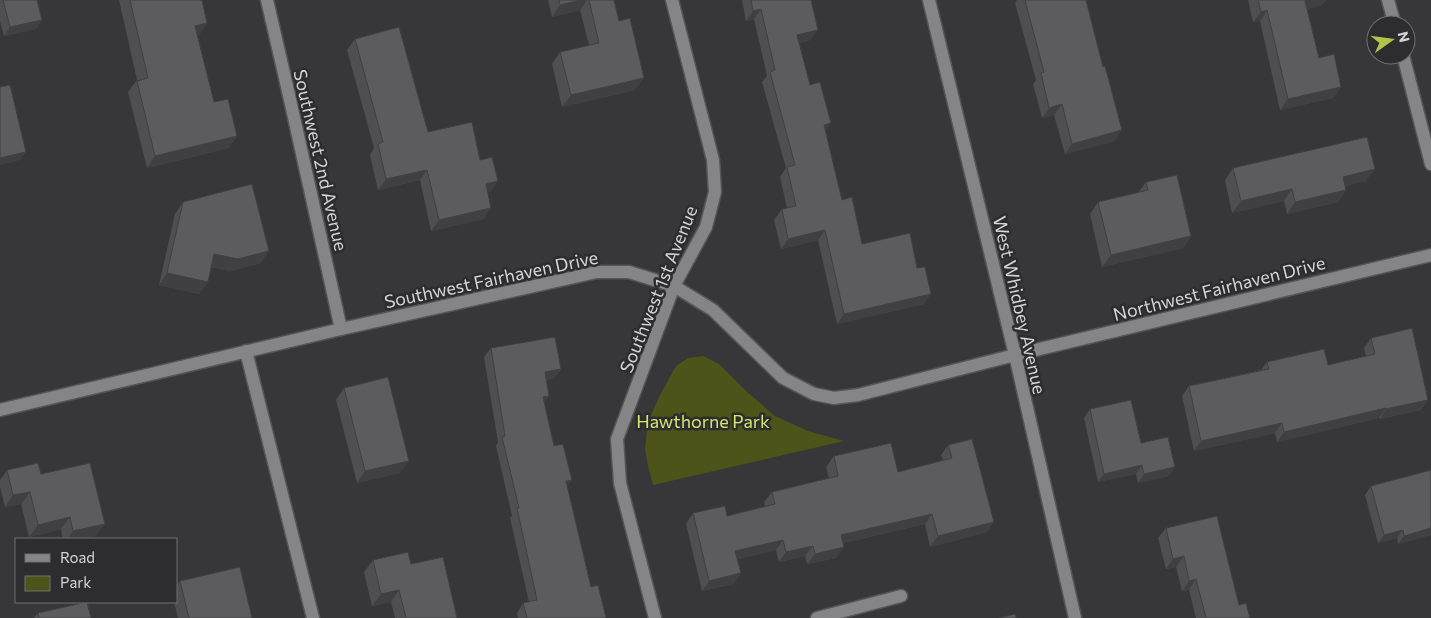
<svg xmlns="http://www.w3.org/2000/svg" width="1431" height="618" font-family="Commissioner,sans-serif">
<style>
.green{fill:#4c5419}
.lines{fill:none;stroke-linecap:round;stroke-linejoin:round}
.street-casing{stroke:#555457;stroke-width:15}
.secondary-casing{stroke:#555457;stroke-width:15}
.street{stroke:#858487;stroke-width:12}
.secondary{stroke:#858487;stroke-width:12}
.wall{fill:#4f4e51}
.shaded-wall{fill:#404042}
.building{fill:#5c5b5e;stroke:#404042}
.labels{text-anchor:middle;dominant-baseline:central;stroke-width:5;stroke-linejoin:round;paint-order:stroke}
.street-label{font-size:18px;fill:#d5d4d6;stroke:#2d2c2e}
.park-label{font-size:18px;fill:#d5e76e;stroke:#2d2c2e}
</style>
<rect width="100%" height="100%" fill="#373638"/>
<path class="green" d="M703,356L719,364L744,389L775,416L808,431L844,441L653,485L648,466L645,449L648,422L659,397L676,366L688,358Z"/>
<g class="lines">
<g class="street-casing">
<path id="street" d="M267,0L291,104L341,329
M1388,0L1395,25
M1403,55L1431,164
M246,351L313,618
M1015,355L1431,255
M655,618L620,483L617,439L674,286L706,227L715,192L713,160L672,0
M817,618L901,596"/>
</g>
<g class="secondary-casing">
<path id="secondary" d="M929,0L1015,355L1075,618
M0,410L341,329L597,272H629L674,286L713,310L783,378L814,394L834,398L858,395L1015,355"/>
</g>
<use href="#street" class="street"/>
<use href="#secondary" class="secondary"/>
</g>
<path class="wall" d="M0,0H37L42,20L36,29L4,36L0,21Z
M119,0H202L207,23L199,35L197,36L214,102L237,136L229,148L147,168L128,92L137,80Z
M548,0H614L635,90L562,107L552,64L560,52L589,45L580,10L552,17Z
M742,0H811L810,40L799,43L810,85L825,131L842,200L862,244L924,304L837,324L818,240L781,249L774,220L782,209L787,208L780,177L786,168L762,82L767,76L754,19L746,21Z
M1017,0H1086L1115,141L1065,154L1054,115L1042,118L1033,84L1036,80L1015,3Z
M1248,0H1326L1322,5L1307,9L1319,58L1341,87L1333,98L1280,110L1260,21L1253,22Z
M355,39L428,132L480,160L490,192H488L484,219L431,231L420,180L378,190L370,155L374,148L347,50Z
M1233,168L1366,181L1345,186L1346,190L1338,202L1287,214L1284,201L1232,213L1225,180Z
M1146,182L1191,236L1183,248L1102,267L1090,214L1098,202L1138,193Z
M183,202L261,263L230,271L211,267L208,282L199,294L159,285L175,214Z
M1371,338L1428,400L1421,410L1380,419L1379,418L1277,442L1275,433L1194,451L1182,396L1189,386L1261,370L1267,362L1328,365L1366,356L1364,348Z
M491,348L561,369L554,378L547,380L544,403L554,446L572,480L567,486L591,587L606,618H518L517,613L523,603L529,602L510,518L512,516L496,446L498,442L484,357Z
M344,388L400,473L357,483L336,400Z
M1090,409L1141,443L1169,476L1138,483L1136,474L1098,482L1084,418Z
M948,445L987,532L930,547L925,524L843,543L836,558L807,564L805,556L779,562L776,550L737,559L734,584L702,591L686,524L693,513L727,516L765,507L764,502L772,492L829,478L826,467L834,456L898,472L943,460L941,455Z
M7,470L41,474L96,536L81,539H63L61,529L29,537L21,504L5,507L0,487V480Z
M1431,470V535L1398,544L1397,538L1378,543L1365,495L1371,486Z
M1166,528L1239,605L1250,618H1196L1189,590L1182,591L1176,567L1166,569L1158,538Z
M373,560L411,564L457,618H395L391,602L372,606L364,572Z
M180,581L252,618H178L174,602H176V586Z
M38,613L91,618H34Z"/>
<path class="shaded-wall" d="M581,0H587L580,10L552,17L560,5Z
M1308,0H1326L1322,5L1298,11L1305,1Z
M761,9L754,19L746,21L753,11Z
M1267,10L1260,21L1253,22L1261,12Z
M42,20L36,29L4,36L10,27Z
M207,23L199,35L187,38L195,26Z
M818,30L810,40L790,45L797,35Z
M644,78L635,90L562,107L571,95Z
M1341,87L1333,98L1280,110L1288,99Z
M1062,104L1054,115L1042,118L1049,108Z
M831,123L824,133V125Z
M1122,130L1115,141L1065,154L1072,144Z
M237,136L229,148L147,168L155,156Z
M26,152L20,160L0,165V158Z
M1375,169L1366,181L1335,189L1343,177Z
M427,170L420,180L378,190L386,179Z
M498,181L490,192L478,194L486,184Z
M1292,189L1284,201L1232,213L1241,201Z
M1346,190L1338,202L1287,214L1295,202Z
M491,208L484,219L431,231L439,220Z
M825,230L818,240L781,249L788,239Z
M1191,236L1183,248L1102,267L1111,255Z
M269,251L261,263L230,271L205,266L214,254Z
M167,273L208,282L199,294L159,285Z
M931,294L924,304L837,324L844,314Z
M561,369L554,378L539,381L545,372Z
M549,396L543,405V397Z
M1428,400L1421,410L1380,419L1386,409Z
M1386,408L1379,418L1277,442L1284,432Z
M1282,423L1275,433L1194,451L1201,441Z
M409,461L400,473L357,483L365,471Z
M1142,465L1136,474L1098,482L1104,474Z
M1175,467L1169,476L1138,483L1144,474Z
M572,480L565,489L566,481Z
M30,492L21,504L5,507L13,495Z
M932,514L925,524L833,545L841,535Z
M70,517L61,529L29,537L38,525Z
M994,522L987,532L930,547L938,536Z
M105,524L96,536L81,539H67L73,531Z
M1431,528V535L1398,544L1404,536Z
M1403,530L1397,538L1378,543L1384,535Z
M783,540L776,550L728,562L735,551Z
M813,546L805,556L779,562L786,552Z
M844,547L836,558L807,564L815,554Z
M1184,556L1176,567L1166,569L1173,559Z
M741,573L734,584L702,591L709,581Z
M1196,579L1189,590L1182,591L1189,581Z
M399,590L391,602L372,606L381,594Z"/>
<path class="building" d="M3,0H37L42,20L10,27Z
M130,0H202L207,23L195,26L214,102L228,99L237,136L155,156L137,81L148,78Z
M559,0H581L560,5Z
M589,0H614L619,21L630,18L644,78L571,95L560,52L599,43Z
M751,0H811L818,30L797,35L810,85L820,82L831,123L824,125L842,200L852,197L862,244L910,233L917,268L925,267L931,294L844,314L825,230L788,239L782,209L796,206L787,167L795,165L770,72L775,70L761,9L753,11Z
M1025,0H1086L1103,67L1105,66L1122,130L1072,144L1062,104L1049,108L1041,73L1044,72Z
M1258,0H1308L1305,1L1319,58L1334,54L1341,87L1288,99L1267,10L1261,12Z
M399,27L428,132L472,122L480,160L492,157L498,181L486,184L491,208L439,220L427,170L386,179L378,144L383,142L355,39Z
M10,85L26,152L0,158V87Z
M1367,137L1375,169L1343,177L1346,190L1295,202L1292,189L1241,201L1233,168Z
M1177,175L1191,236L1111,255L1098,202L1148,190L1146,182Z
M252,184L269,251L238,259L214,254L208,282L167,273L183,202Z
M1412,328L1428,400L1386,409V408L1284,432L1282,423L1201,441L1189,386L1269,369L1267,362L1324,349L1328,365L1375,354L1371,338Z
M555,337L561,369L545,372L549,396L543,397L554,446L563,444L572,480L566,481L591,587L598,585L606,618H527L523,603L537,600L517,508H519L502,437L505,436L491,348Z
M388,377L409,461L365,471L344,388Z
M1131,400L1141,443L1168,437L1175,467L1144,474L1142,465L1104,474L1090,409Z
M972,439L994,522L938,536L932,514L841,535L844,547L815,554L813,546L786,552L783,540L735,551L741,573L709,581L693,513L725,506L727,516L775,504L772,492L838,476L834,456L891,443L898,472L952,458L948,445Z
M38,463L41,474L90,463L105,524L73,531L70,517L38,525L30,492L13,495L7,470Z
M1431,470V528L1404,536L1403,530L1384,535L1371,486Z
M1217,516L1239,605L1246,603L1250,618H1206L1196,579L1189,581L1184,556L1173,559L1166,528Z
M408,552L411,564L443,557L457,618H406L399,590L381,594L373,560Z
M240,567L252,618H189L180,581Z
M87,602L91,618H39L38,613Z
M1015,614L1016,618H998Z"/>
<g class="labels">
<g class="street-label">
<text transform="translate(321 160) rotate(77)">Southwest 2nd Avenue</text>
<text transform="translate(491 279) rotate(-12)">Southwest Fairhaven Drive</text>
<text transform="translate(1219 288) rotate(-14)">Northwest Fairhaven Drive</text>
<text transform="translate(658 289) rotate(-68)">Southwest 1st Avenue</text>
<text transform="translate(1020 305) rotate(77)">West Whidbey Avenue</text>
</g>
<g class="park-label">
<text x="703" y="421">Hawthorne Park</text>
</g>
</g>
<rect x="15" y="538" width="162" height="65" fill="#2d2c2e" stroke="#706f71"/>
<rect x="25" y="554" width="25" height="8" fill="#858487" stroke="#706f71"/>
<text x="60" y="563" font-size="15" fill="#d5d4d6">Road</text>
<rect x="25" y="576" width="25" height="15" fill="#4c5419" stroke="#706f71"/>
<text x="60" y="588" font-size="15" fill="#d5d4d6">Park</text>
<g transform="translate(1391 40) rotate(76)"><circle r="24" fill="#2d2c2e" stroke="#706f71"/>
<path d="M0-4L9 19L0 12L-9 19Z" fill="#b2c34c"/>
<text y="-8" font-size="14" font-weight="bold" text-anchor="middle" fill="#d5d4d6">N</text>
</g>
</svg>
